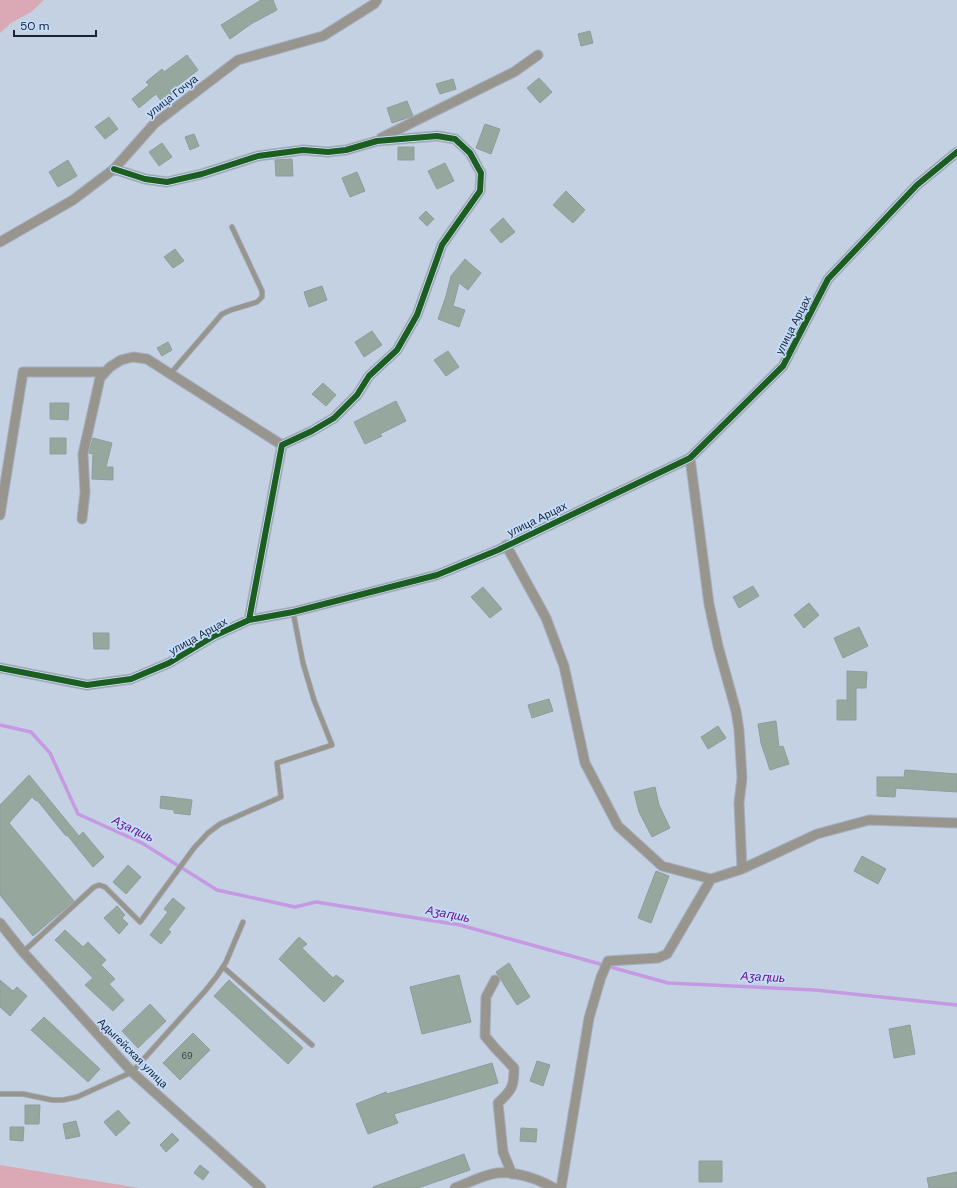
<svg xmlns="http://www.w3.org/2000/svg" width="957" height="1188" font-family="'DM Sans',sans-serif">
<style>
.green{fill:#dba9b5}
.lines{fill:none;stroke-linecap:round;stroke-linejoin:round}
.stream{stroke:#c59ae2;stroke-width:3.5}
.building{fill:#96a89d;stroke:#919b9d}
.service-casing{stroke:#a4afbd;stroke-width:6}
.minor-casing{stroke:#a4afbd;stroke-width:11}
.service{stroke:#98958f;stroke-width:4.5}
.minor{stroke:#98958f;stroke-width:9}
.cycleway-casing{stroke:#c4ddfd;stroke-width:8}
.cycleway{stroke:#1b5e20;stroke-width:6}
.labels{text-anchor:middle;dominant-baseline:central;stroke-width:3.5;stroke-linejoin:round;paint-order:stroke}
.number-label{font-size:9px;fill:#39444a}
.street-label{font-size:11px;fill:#1a232f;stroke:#c4ddfd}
.water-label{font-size:12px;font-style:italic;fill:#6c1189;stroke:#c4ddfd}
</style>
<rect width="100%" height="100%" fill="#c4d1e3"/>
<path class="green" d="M0,0H44L31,12L11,23L0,33Z
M0,1165L139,1188H0Z"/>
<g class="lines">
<path class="stream" d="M0,725L31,732L50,753L78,814L142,843L217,890L295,907L316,902L460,925L668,983L815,990L957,1005"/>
</g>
<path class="building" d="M261,0H273L277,10L251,24L230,39L221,25Z
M590,31L593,43L581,46L578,34Z
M187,55L198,70L176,87L178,89L162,102L156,94L139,108L132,99L149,85L146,82L162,69L164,72Z
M539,78L552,92L540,103L527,88Z
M453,79L456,89L440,94L436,84Z
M407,101L413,116L392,123L387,108Z
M109,117L118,129L105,139L95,127Z
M485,124L500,129L491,154L476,148Z
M194,134L199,146L190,150L185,137Z
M162,143L172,157L159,166L149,152Z
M398,147H414V160H398Z
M292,159L293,176H276L275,160Z
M68,160L77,176L58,187L49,172Z
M445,163L454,181L437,189L428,171Z
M357,172L365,191L350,197L342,178Z
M566,191L585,210L573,223L553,205Z
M426,211L434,219L427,226L419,218Z
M503,218L515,232L501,243L490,230Z
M175,249L184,261L173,268L164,257Z
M465,259L481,273L468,290L459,283L453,306L465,310L459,327L438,319L446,296L451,276Z
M322,286L327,300L309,307L304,292Z
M372,331L382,345L364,357L355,342Z
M168,342L172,350L162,356L157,348Z
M448,351L459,367L446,376L434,360Z
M323,383L336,395L326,406L312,394Z
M396,401L406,421L380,434L382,436L365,444L354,422Z
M50,403H69L68,420L50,419Z
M50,438H66V454H50Z
M93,438L112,443L106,467H113V480L92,479L93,454L89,453Z
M753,586L759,596L739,608L733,597Z
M483,587L502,609L490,618L471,597Z
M809,603L819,615L804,628L794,615Z
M859,627L868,646L843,658L834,638Z
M93,633H109V649H94Z
M847,671L867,672L866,688H856V720H837V700H847Z
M549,699L553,711L532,718L528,705Z
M776,721L779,747L783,746L789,764L770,770L761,743L758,724Z
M718,726L726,738L708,749L701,737Z
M905,770L957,774V792L896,788L895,797L877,796V777H904Z
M29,775L79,836L83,832L104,857L93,867L67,835L66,836L37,800L36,801L32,797L9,823L74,901L33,936L0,895V805Z
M655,787L659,805L670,828L652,837L639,812L634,792Z
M161,796L192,800L190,815L174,813V810L160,808Z
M862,856L886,869L878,884L854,871Z
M128,865L141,877L126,894L113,882Z
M656,871L669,876L651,923L638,918Z
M173,898L185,908L168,930L171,932L161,944L150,935L168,912L164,909Z
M117,906L125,915L122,918L128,924L119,934L104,918Z
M65,930L83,947L88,942L106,960L101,965L115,979L109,984L124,1000L113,1011L85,985L93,978L55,940Z
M299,937L307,944L302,948L333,978L336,975L344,981L324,1002L279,959Z
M509,963L530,997L517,1005L496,972Z
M459,975L471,1022L422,1034L410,987Z
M0,980L13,991L17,987L27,996L10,1016L0,1007Z
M229,980L303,1048L288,1064L214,996Z
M150,1004L166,1021L138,1048L122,1031Z
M44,1017L100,1069L88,1082L31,1030Z
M910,1025L915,1054L894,1058L889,1029Z
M193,1033L210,1050L180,1080L163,1063Z
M537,1061L550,1065L543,1086L530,1081Z
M492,1063L498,1083L394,1114L398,1123L368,1134L356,1104L386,1092L387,1094Z
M25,1105H40L39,1124H25Z
M118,1110L130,1123L116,1136L104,1122Z
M76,1121L80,1136L66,1139L63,1124Z
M10,1127H24L23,1141L10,1140Z
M521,1128L537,1129L536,1142L520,1141Z
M172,1133L179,1140L166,1152L160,1145Z
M464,1154L470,1170L418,1188H373V1187Z
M699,1161H722V1182H699Z
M200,1165L209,1172L203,1180L194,1173Z
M957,1172V1188H929L927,1178Z"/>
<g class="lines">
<g class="service-casing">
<path id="service" d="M171,373L222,314L231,310L257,302L262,297V291L232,227
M23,952L94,887L99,885L105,887L140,922L194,848L208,833L220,824L281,797L277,763L332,745L314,700L303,663L293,612
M223,967L312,1045
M0,1094H23L52,1100H63L77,1097L132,1072L205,991L217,976L226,962L243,922"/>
</g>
<g class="minor-casing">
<path id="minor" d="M381,138L514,72L538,55
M114,169L145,179L167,182L202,174L258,156L303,150L328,152L346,150L377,141L437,136L455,139L470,153L481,173L480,191L442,245L417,315L397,350L369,376L357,395L334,418L312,431L282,445L249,620
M0,242L73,200L114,169L154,124L238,60L323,36L374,4L377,0
M690,458L709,604L718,646L736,711L739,730L742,778L739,803L742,869
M0,515L23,372H105
M82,519L85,492L83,454L100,378L110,367L121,360L133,357L147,359L282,445
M506,545L546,618L564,666L585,763L618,826L662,866L711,879L742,869L817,834L869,820L957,823
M0,668L87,685L131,679L169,663L214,636L249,620L293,612L437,575L498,550L690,458L783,366L828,279L917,185L957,152
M0,923L23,952L132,1072L261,1188
M495,980L486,997L485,1036L495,1048L514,1068C514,1087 512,1090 498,1103L503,1152L512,1174
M455,1188C468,1183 483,1175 497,1173C516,1171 538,1179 554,1188
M561,1188L589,1018L601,977L608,961L658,958L667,954L711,879"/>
</g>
<use href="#service" class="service"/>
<use href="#minor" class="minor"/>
<g class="cycleway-casing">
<path id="cycleway" d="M114,169L145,179L167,182L202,174L258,156L303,150L328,152L346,150L377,141L437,136L455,139L470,153L481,173L480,191L442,245L417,315L397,350L369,376L357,395L334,418L312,431L282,445L249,620
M0,668L87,685L131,679L169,663L214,636L249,620L293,612L437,575L498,550L690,458L783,366L828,279L917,185L957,152"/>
</g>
<use href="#cycleway" class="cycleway"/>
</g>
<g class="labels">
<g class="number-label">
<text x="187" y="1056">69</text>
</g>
<g class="street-label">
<text transform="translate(172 96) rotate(-38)">улица Гочуа</text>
<text transform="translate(793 325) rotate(-63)">улица Арцах</text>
<text transform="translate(537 519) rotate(-26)">улица Арцах</text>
<text transform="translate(198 636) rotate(-29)">улица Арцах</text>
<text transform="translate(133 1053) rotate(45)">Адыгейская улица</text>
</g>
<g class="water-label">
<text transform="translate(133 829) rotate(26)">Аӡаԥшь</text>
<text transform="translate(448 914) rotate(11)">Аӡаԥшь</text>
<text transform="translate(763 977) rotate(3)">Аӡаԥшь</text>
</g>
</g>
<path d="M14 30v6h82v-6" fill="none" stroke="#1a232f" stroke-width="2"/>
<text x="20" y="30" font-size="12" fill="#1a232f" stroke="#c4ddfd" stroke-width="3" paint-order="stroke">50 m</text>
</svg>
